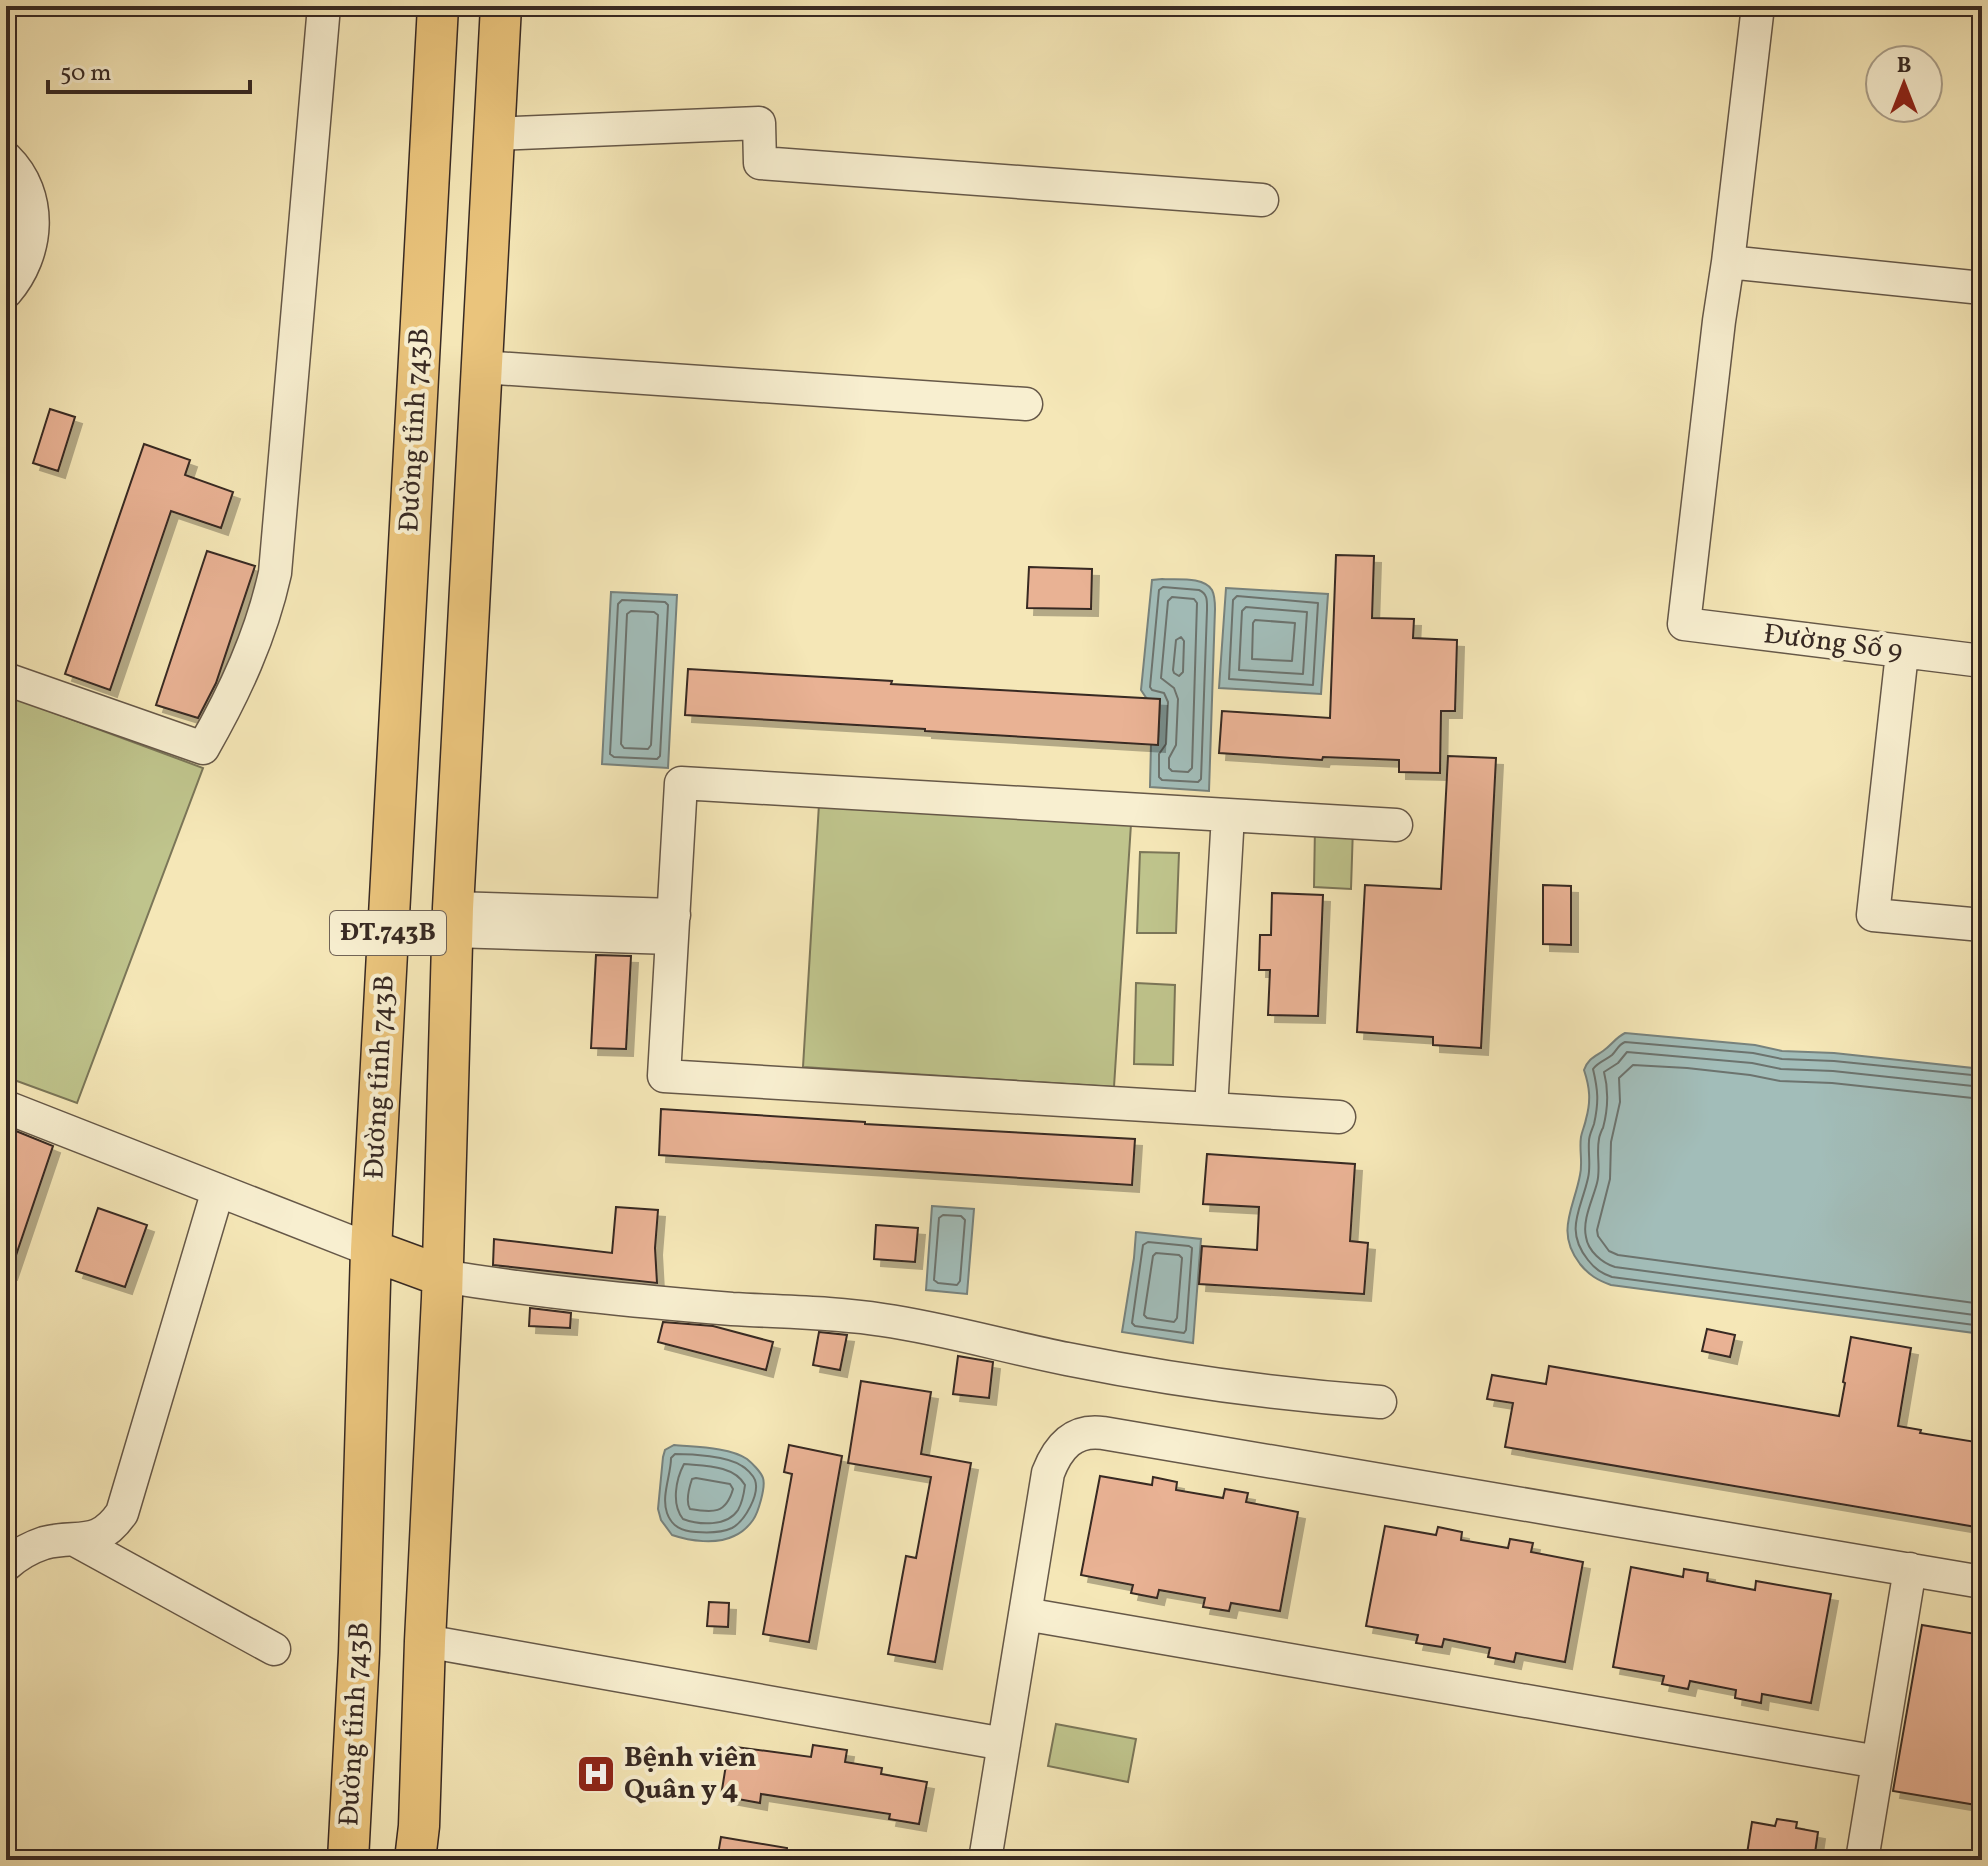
<svg xmlns="http://www.w3.org/2000/svg" width="1988" height="1866" font-family="Vollkorn,serif">
<style>
.green{fill:#bfc48c;stroke:#7b7658;stroke-width:2}
.water{fill:#a2bdb9;stroke:#77827d;stroke-width:2}
.lines{fill:none;stroke-linecap:round;stroke-linejoin:round}
.shore{stroke:#6c736e;stroke-width:2}
.building{fill:#e9b294;stroke:#372923;stroke-width:2;filter:url(#shadow)}
.minor-casing{stroke:#665848;stroke-width:35}
.major-casing{stroke:#372923;stroke-width:43}
.minor{stroke:#f8efd0;stroke-width:32}
.major{stroke:#eac47c;stroke-width:40}
.labels{text-anchor:middle;dominant-baseline:central;stroke-width:8;stroke-linejoin:round;paint-order:stroke}
.shield{fill:#f8efd0;stroke:#716457;stroke-width:2}
.shield-label{font-size:26px;font-weight:bold;fill:#372923}
.street-label{font-size:28px;fill:#372923;stroke:#f8efd0}
.poi-label{font-size:28px;font-weight:bold;fill:#372923;stroke:#f8efd0;text-anchor:start}
</style>
<defs>
<filter id="shadow"><feDropShadow dx="7" dy="7" stdDeviation="0" flood-color="#0004"/></filter>
</defs>
<rect width="100%" height="100%" fill="#f5e7b7"/>
<filter id="stains"><feTurbulence type="fractalNoise" baseFrequency=".0025" numOctaves="4"/><feColorMatrix values="0 0 0 0 .2 0 0 0 0 .09 0 0 0 0 .02 0 0 0 .5 -.17"/></filter>
<radialGradient id="worn" r=".72"><stop offset=".6" stop-color="#630" stop-opacity="0"/><stop offset="1" stop-color="#630" stop-opacity=".3"/></radialGradient>
<path class="green" d="M6,695L203,768L77,1103L6,1077Z
M819,804L1131,824L1114,1087L803,1067Z
M1315,826L1353,827L1351,889L1314,887Z
M1140,852L1179,853L1176,933H1137Z
M1136,983L1175,985L1173,1065L1134,1064Z
M1056,1724L1136,1739L1128,1782L1048,1766Z"/>
<path class="water" d="M1162,579C1176,580 1204,576 1212,590C1215,596 1215,603 1215,609L1209,791L1150,787L1151,744H1158L1160,700L1147,699L1141,690L1152,580Z
M1226,588L1328,594L1321,694L1219,688Z
M611,592L677,595L668,768L602,764Z
M1625,1033L1755,1045L1782,1051L1834,1053L1982,1069V1334L1611,1285C1597,1280 1589,1275 1580,1264C1555,1232 1574,1208 1580,1175C1583,1162 1579,1150 1581,1137C1582,1131 1585,1125 1586,1119C1591,1101 1590,1088 1584,1070C1588,1059 1594,1057 1603,1051C1612,1045 1615,1038 1625,1033Z
M932,1206L974,1209L967,1294L926,1290Z
M1136,1232L1201,1239L1193,1343L1122,1332L1134,1258Z
M674,1445C694,1447 730,1447 747,1459C752,1463 761,1472 763,1478C766,1487 758,1513 753,1520C748,1527 741,1533 734,1536C716,1545 690,1541 672,1535L661,1520L658,1509L663,1457L665,1450Z"/>
<g class="lines">
<path class="shore" d="M1163,587L1199,590C1208,594 1207,601 1207,610L1201,779L1198,782L1162,780L1159,777V754L1166,744L1168,702L1164,693L1152,690L1150,687L1159,590Z
M1237,596L1318,603L1313,685L1229,679L1233,600Z
M1172,597L1194,599L1197,603L1192,768L1188,772L1172,771L1169,768V758L1176,745L1178,699L1174,688L1161,678L1168,601Z
M622,600L665,602L668,605L660,756L657,759L614,757L610,754L618,604Z
M1246,607L1307,612L1303,674L1239,670L1242,611Z
M631,611L654,612L658,615L651,745L648,749L624,748L621,744L627,614Z
M1255,620L1295,623L1292,661L1252,659L1253,623Z
M1181,637L1184,641L1183,672L1179,676L1174,673L1173,670L1176,640Z
M1982,1076L1834,1061L1782,1059L1753,1053L1625,1042C1618,1045 1617,1050 1612,1055C1606,1060 1598,1062 1593,1069C1598,1090 1599,1102 1594,1124C1592,1130 1589,1135 1589,1141C1588,1154 1591,1166 1588,1178C1581,1210 1564,1230 1588,1260C1595,1269 1601,1273 1612,1277L1982,1326
M1982,1087L1833,1071L1781,1069L1752,1063L1627,1052L1618,1063L1604,1072C1609,1091 1608,1109 1603,1128C1602,1129 1599,1137 1599,1139C1596,1154 1601,1168 1597,1183C1593,1199 1582,1220 1586,1237C1588,1251 1602,1263 1615,1267L1982,1316
M1982,1099L1832,1083L1780,1081L1750,1075L1687,1068L1633,1065L1619,1078L1620,1102L1611,1142L1610,1179L1597,1230L1598,1236L1609,1251L1618,1255L1982,1304
M943,1215L961,1216L965,1220L960,1281L957,1285L938,1283L934,1280L939,1218Z
M1148,1242L1189,1246L1192,1248L1186,1330L1184,1333L1135,1326L1132,1323L1143,1245Z
M1156,1253L1179,1255L1182,1258L1177,1318L1174,1322L1147,1318L1144,1315L1153,1256Z
M675,1454C692,1454 728,1456 742,1466C746,1468 753,1475 755,1480C760,1494 745,1521 732,1528C721,1533 708,1533 696,1532C682,1531 672,1527 667,1513C661,1496 671,1475 671,1458Z
M684,1464C705,1466 734,1465 745,1485C744,1493 742,1503 738,1510C727,1527 699,1525 683,1519C671,1504 676,1479 684,1464Z
M696,1478L730,1484L733,1489C726,1514 713,1513 690,1509C685,1501 689,1488 692,1479Z"/>
</g>
<path class="building" d="M50,409L75,417L58,471L33,463Z
M144,444L190,460L185,475L233,492L221,528L171,511L110,690L65,674Z
M207,551L255,566L216,683L198,718L156,705Z
M1336,555L1374,556L1372,618L1414,619L1413,638L1457,640L1455,711H1441L1440,773L1399,772V760L1323,757L1322,760L1219,753L1222,711L1330,718Z
M1029,567L1092,569L1091,609L1027,608Z
M688,669L892,681L891,684L1160,699L1158,745L925,731V729L685,715Z
M1448,756L1496,758L1481,1048L1433,1045V1037L1357,1032L1365,885L1441,889Z
M1543,885L1571,886V945L1543,944Z
M1272,893L1323,895L1318,1016L1268,1015L1270,970H1259L1260,935H1271Z
M596,955L631,956L626,1049L591,1048Z
M661,1109L865,1122V1124L1135,1139L1132,1185L659,1155Z
M11,1129L53,1146L10,1273H6V1145Z
M1207,1154L1355,1164L1350,1241L1368,1243L1364,1294L1199,1284L1202,1246L1257,1250L1259,1207L1203,1204Z
M616,1207L658,1210L655,1248L657,1283L493,1265L494,1239L612,1253Z
M98,1208L147,1225L125,1287L76,1271Z
M876,1225L918,1228L915,1262L874,1259Z
M530,1308L571,1313L570,1328L529,1326Z
M663,1322L713,1326L773,1342L766,1370L658,1342Z
M1707,1329L1735,1335L1730,1357L1702,1351Z
M819,1332L847,1335L840,1370L813,1365Z
M1851,1337L1911,1348L1898,1426L1921,1430L1920,1433L1982,1443V1528L1505,1447L1513,1403L1487,1399L1492,1375L1546,1384L1549,1366L1839,1416L1845,1383L1843,1382Z
M958,1356L993,1362L989,1398L953,1394Z
M861,1381L931,1392L921,1454L971,1463L935,1662L888,1654L906,1556L916,1558L931,1477L848,1463Z
M789,1445L842,1456L809,1642L763,1634L792,1474L784,1472Z
M1100,1476L1152,1485L1153,1477L1177,1482L1176,1490L1223,1498L1225,1489L1248,1493L1246,1502L1298,1512L1280,1611L1231,1603L1229,1611L1203,1607L1205,1598L1159,1590L1157,1598L1131,1593L1133,1585L1081,1575Z
M1385,1526L1436,1535L1438,1527L1462,1532L1461,1540L1508,1548L1510,1539L1533,1543L1531,1552L1583,1562L1565,1662L1516,1653L1514,1662L1488,1657L1490,1648L1444,1639L1442,1647L1416,1643L1418,1635L1366,1626Z
M1631,1567L1683,1577L1684,1569L1708,1573L1707,1581L1755,1590L1756,1581L1831,1594L1811,1703L1762,1694L1761,1703L1735,1698L1736,1690L1690,1681L1688,1689L1662,1684L1664,1676L1613,1667Z
M709,1602L729,1603L728,1627L707,1626Z
M1922,1625L1982,1635V1806L1893,1791Z
M813,1745L847,1750L845,1762L882,1768L881,1774L927,1782L919,1824L889,1819L890,1814L761,1794L760,1803L721,1796L729,1746L811,1757Z
M1777,1819L1797,1822L1796,1828L1818,1832L1814,1860H1746L1752,1822L1775,1826Z
M721,1837L787,1848L786,1860H717Z"/>
<g class="lines">
<g class="minor-casing">
<path id="minor" d="M493,134L759,123L760,163L1262,200
M6,158C44,195 39,254 6,292
M1728,262L1758,6
M1982,288L1728,262L1719,321L1684,624L1982,661
M481,367L1026,404
M1902,653L1873,915L1982,925
M6,679L203,748C235,692 261,636 275,573L324,6
M681,783L1228,815L1211,1109L664,1076Z
M1228,815L1396,825
M453,908L674,915
M452,931L672,938
M6,1107L371,1250
M1211,1109L1339,1117
M442,1276C539,1292 635,1301 732,1309C782,1312 833,1312 883,1320C946,1329 1006,1347 1067,1359C1171,1380 1275,1394 1380,1402
M75,1540L274,1649
M6,1565C17,1555 29,1548 44,1543C79,1534 97,1549 122,1513L218,1190
M1025,1614L1878,1762
M425,1641L1004,1744
M985,1860L1048,1473C1058,1447 1073,1429 1103,1433L1982,1582
M1862,1860L1910,1569"/>
</g>
<g class="major-casing">
<path id="major" d="M371,1250L442,1276
M348,1860L359,1653L371,1250L438,6
M415,1860L419,1826L425,1641L442,1298L453,908L501,6"/>
</g>
<use href="#minor" class="minor"/>
<use href="#major" class="major"/>
</g>
<defs>
<g id="hospital-square" transform="scale(2)"><rect x="-9" y="-9" width="18" height="18" rx="4" fill="#8f2418" stroke="#f8efd0"/><path d="M-5-5h3v3.5h4V-5h3V5h-3V1.5h-4V5h-3Z" fill="#fff"/></g>
</defs>
<g fill-rule="evenodd">
<use href="#hospital-square" x="596" y="1774"/>
</g>
<g class="labels">
<rect class="shield" x="330" y="911" width="116" height="44" rx="6"/>
<g class="shield-label">
<text x="388" y="933">ĐT.743B</text>
</g>
<g class="street-label">
<text transform="translate(415 430) rotate(-87)">Đường tỉnh 743B</text>
<text transform="translate(1833 643) rotate(7)">Đường Số 9</text>
<text transform="translate(380 1077) rotate(-87)">Đường tỉnh 743B</text>
<text transform="translate(355 1724) rotate(-87)">Đường tỉnh 743B</text>
</g>
<g class="poi-label">
<text x="624" y="1758">Bệnh viên<tspan x="624" dy="32">Quân y 4</tspan></text>
</g>
</g>
<rect width="1988" height="1866" fill="none" stroke="#f5e7b7" stroke-width="32"/>
<rect x="8" y="8" width="1972" height="1850" fill="none" stroke="#372923" stroke-width="4"/>
<rect x="16" y="16" width="1956" height="1834" fill="none" stroke="#372923" stroke-width="2"/>
<g transform="translate(1904 84)"><circle r="38" fill="#f8efd0" stroke="#aba08b" stroke-width="2"/>
<path d="M0-6L14 30L0 20L-14 30Z" fill="#8f2418"/>
<text y="-12" font-size="22" font-weight="bold" text-anchor="middle" fill="#372923">B</text>
</g>
<path d="M48 80v12h202v-12" fill="none" stroke="#372923" stroke-width="4"/>
<text x="60" y="80" font-size="24" fill="#372923" stroke="#f8efd0" stroke-width="6" paint-order="stroke">50 m</text>
<rect width="100%" height="100%" filter="url(#stains)"/>
<rect width="100%" height="100%" fill="url(#worn)"/>
</svg>
